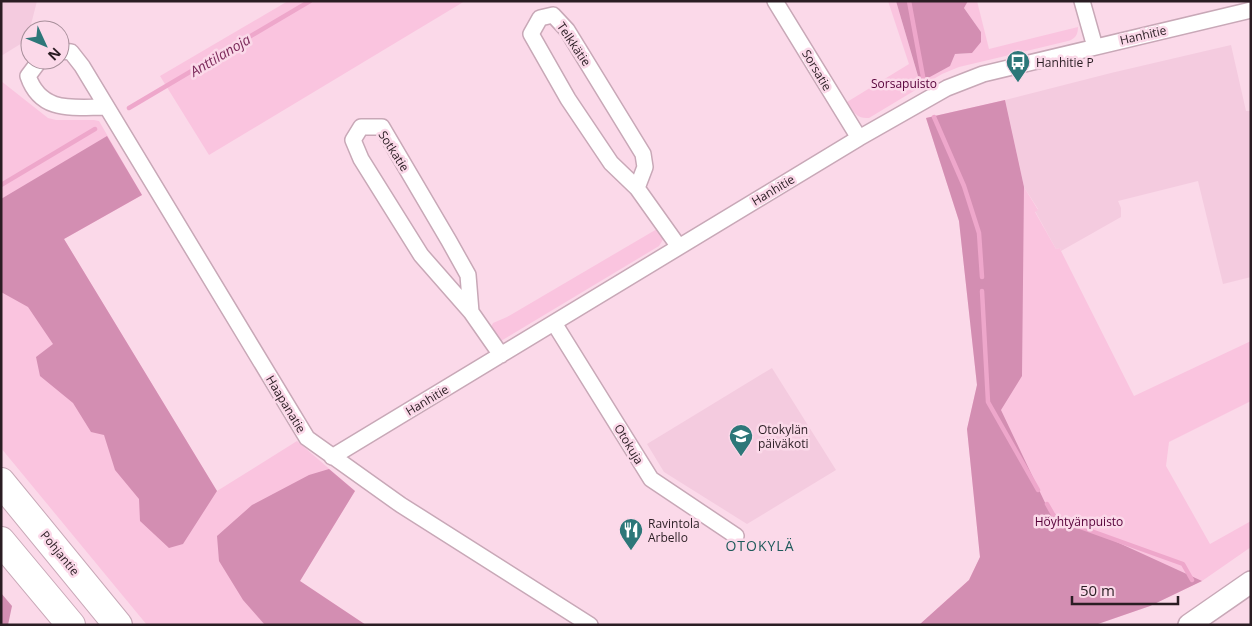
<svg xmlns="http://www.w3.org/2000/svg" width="1252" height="626" font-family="'Open Sans',sans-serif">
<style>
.built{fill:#f4cbdf}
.green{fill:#fac4df}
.forest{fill:#d38eb2}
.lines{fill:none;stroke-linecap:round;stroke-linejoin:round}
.stream{stroke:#eea7cb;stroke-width:4.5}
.minor-casing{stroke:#c8a8b7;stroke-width:18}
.secondary-casing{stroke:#c8a8b7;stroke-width:24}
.motorway-casing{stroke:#c8a8b7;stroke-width:30}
.minor{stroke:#fff;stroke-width:15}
.secondary{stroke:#fff;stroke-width:21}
.motorway{stroke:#fff;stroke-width:28}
.labels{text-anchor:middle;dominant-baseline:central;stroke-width:5;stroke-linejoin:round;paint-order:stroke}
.street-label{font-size:12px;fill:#2a1d23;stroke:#fbd9e9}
.poi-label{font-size:12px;fill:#2a1d23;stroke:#fbd9e9;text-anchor:start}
.park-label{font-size:12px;fill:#560139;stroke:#fbd9e9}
.water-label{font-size:14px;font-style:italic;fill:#7c2b5b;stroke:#fbd9e9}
.neighbourhood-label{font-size:14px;letter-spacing:1px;fill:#1f5a5b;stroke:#fbd9e9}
</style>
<rect width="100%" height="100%" fill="#fbd9e9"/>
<path class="built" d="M1,1H37L27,40L1,56Z
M1231,45L1246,111H1251V277L1223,284L1198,181L1118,201L1121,208V217L1061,251L1060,248L1056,249L1035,211L1038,209L1024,187L1005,100L1111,73Z
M772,368L836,470L747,524L664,472L647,444Z"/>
<path class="green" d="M288,1H465L209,155L160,76Z
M888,1H896L918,76L955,54L972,53L981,32L964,8L968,1H977L989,49L1078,27C1078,35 1075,39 1068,41L959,67L942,74L869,118C857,119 853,112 847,102L909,64Z
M1,81L48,118L56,120H94L99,121L142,195L64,239L217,491L297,441L355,491L300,581L366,625H147L1,448Z
M1005,100L1024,187L1038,210L1035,212L1056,249L1060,248L1061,251L1134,396L1251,341V401L1169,442L1166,466L1210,544L1251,521V547L1202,581L1150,606L1095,625H919L969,580L980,557L967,429L977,385L959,221L926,118Z
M657,229L664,238L659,246L501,341L498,340L491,327L493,323L507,317Z"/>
<path class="forest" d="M896,1H968L964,8L981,32V42L972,53L955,54L950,66L928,78L918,76Z
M1005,100L1024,187L1022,376L1001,410L1049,511L1202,581L1150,606L1095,625H919L969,580L980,557L967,429L977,385L959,221L926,118Z
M107,136L142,195L64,239L217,491L183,544L169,548L140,521L139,499L115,470L104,435L91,432L73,403L40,376L36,357L53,344L28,307L1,292V199Z
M329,469L355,491L300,581L366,625H265L243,600L219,561L217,536L252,505L309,475Z
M1,593L12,606L8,625H1Z"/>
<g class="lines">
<path class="stream" d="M909,1L924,82
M129,108L310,1
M934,117L964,186L979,233L982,277
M1,185L95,129
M982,291L988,402L1038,490
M1047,504L1055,518L1183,564L1192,580"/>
<g class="minor-casing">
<path id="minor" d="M775,1L859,138
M1082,1L1095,47
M60,51L71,52L82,66L307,438L401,505L590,625
M40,60L28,76C41,114 74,107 106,107
M637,188L645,167L643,154L567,30L553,15L540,18L531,34L568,99L611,163L637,188L679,247
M471,312L421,255L361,159L353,140L361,127H382L449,241L468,275L471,312L501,355
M554,323L651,479L736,536
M332,457L859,138L947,88L983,74L1251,10"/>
</g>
<g class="secondary-casing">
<path id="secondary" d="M1189,625L1251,582"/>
</g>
<g class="motorway-casing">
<path id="motorway" d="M1,482L118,625
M1,541L71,625"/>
</g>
<use href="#minor" class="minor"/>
<use href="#secondary" class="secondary"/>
<use href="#motorway" class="motorway"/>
</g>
<defs>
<g id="bus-pin" transform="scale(1.25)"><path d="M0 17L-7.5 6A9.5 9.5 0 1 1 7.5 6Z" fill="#2d7779" stroke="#fbd9e9"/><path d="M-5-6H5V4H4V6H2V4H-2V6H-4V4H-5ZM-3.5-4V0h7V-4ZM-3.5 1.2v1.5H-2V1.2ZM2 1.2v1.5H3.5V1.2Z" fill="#fff"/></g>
<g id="school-pin" transform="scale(1.25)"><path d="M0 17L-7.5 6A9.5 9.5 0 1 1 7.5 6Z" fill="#2d7779" stroke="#fbd9e9"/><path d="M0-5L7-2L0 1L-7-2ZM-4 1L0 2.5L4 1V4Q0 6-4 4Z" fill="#fff"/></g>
<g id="restaurant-pin" transform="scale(1.25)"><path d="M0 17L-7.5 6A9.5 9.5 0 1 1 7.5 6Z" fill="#2d7779" stroke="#fbd9e9"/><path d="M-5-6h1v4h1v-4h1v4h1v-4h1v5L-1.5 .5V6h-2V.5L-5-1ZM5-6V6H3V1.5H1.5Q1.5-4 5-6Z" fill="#fff"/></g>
</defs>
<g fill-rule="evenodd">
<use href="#bus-pin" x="1018" y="62"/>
<use href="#school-pin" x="741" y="436"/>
<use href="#restaurant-pin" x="631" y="530"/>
</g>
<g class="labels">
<g class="street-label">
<text transform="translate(1143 35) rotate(-13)">Hanhitie</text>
<text transform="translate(574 44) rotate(56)">Telkkätie</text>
<text transform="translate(817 70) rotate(59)">Sorsatie</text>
<text transform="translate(394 151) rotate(57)">Sotkatie</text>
<text transform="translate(773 190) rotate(-31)">Hanhitie</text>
<text transform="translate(427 400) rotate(-31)">Hanhitie</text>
<text transform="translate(286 404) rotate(59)">Haapanatie</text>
<text transform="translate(629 444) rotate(59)">Otokuja</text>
<text transform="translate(60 553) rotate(51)">Pohjantie</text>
</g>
<g class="poi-label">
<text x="1036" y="62">Hanhitie P</text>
<text x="758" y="429">Otokylän<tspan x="758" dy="14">päiväkoti</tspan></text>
<text x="648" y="523">Ravintola<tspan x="648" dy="14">Arbello</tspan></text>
</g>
<g class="park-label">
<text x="904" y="83">Sorsapuisto</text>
<text x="1079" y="521">Höyhtyänpuisto</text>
</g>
<g class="water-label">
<text transform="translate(220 55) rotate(-31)">Anttilanoja</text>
</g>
<g class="neighbourhood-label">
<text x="760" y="545">OTOKYLÄ</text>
</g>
</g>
<rect width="1252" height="626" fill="none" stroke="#2a1d23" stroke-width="5"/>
<g transform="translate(45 45) rotate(134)"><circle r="24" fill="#fbd9e9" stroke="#a78e9a"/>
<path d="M0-4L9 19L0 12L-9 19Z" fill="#2d7779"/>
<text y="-8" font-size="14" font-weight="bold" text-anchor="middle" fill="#2a1d23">N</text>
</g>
<path d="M1072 596v8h106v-8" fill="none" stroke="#2a1d23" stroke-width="2.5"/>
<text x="1080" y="596" font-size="15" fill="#2a1d23" stroke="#fbd9e9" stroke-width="4" paint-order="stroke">50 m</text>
</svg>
